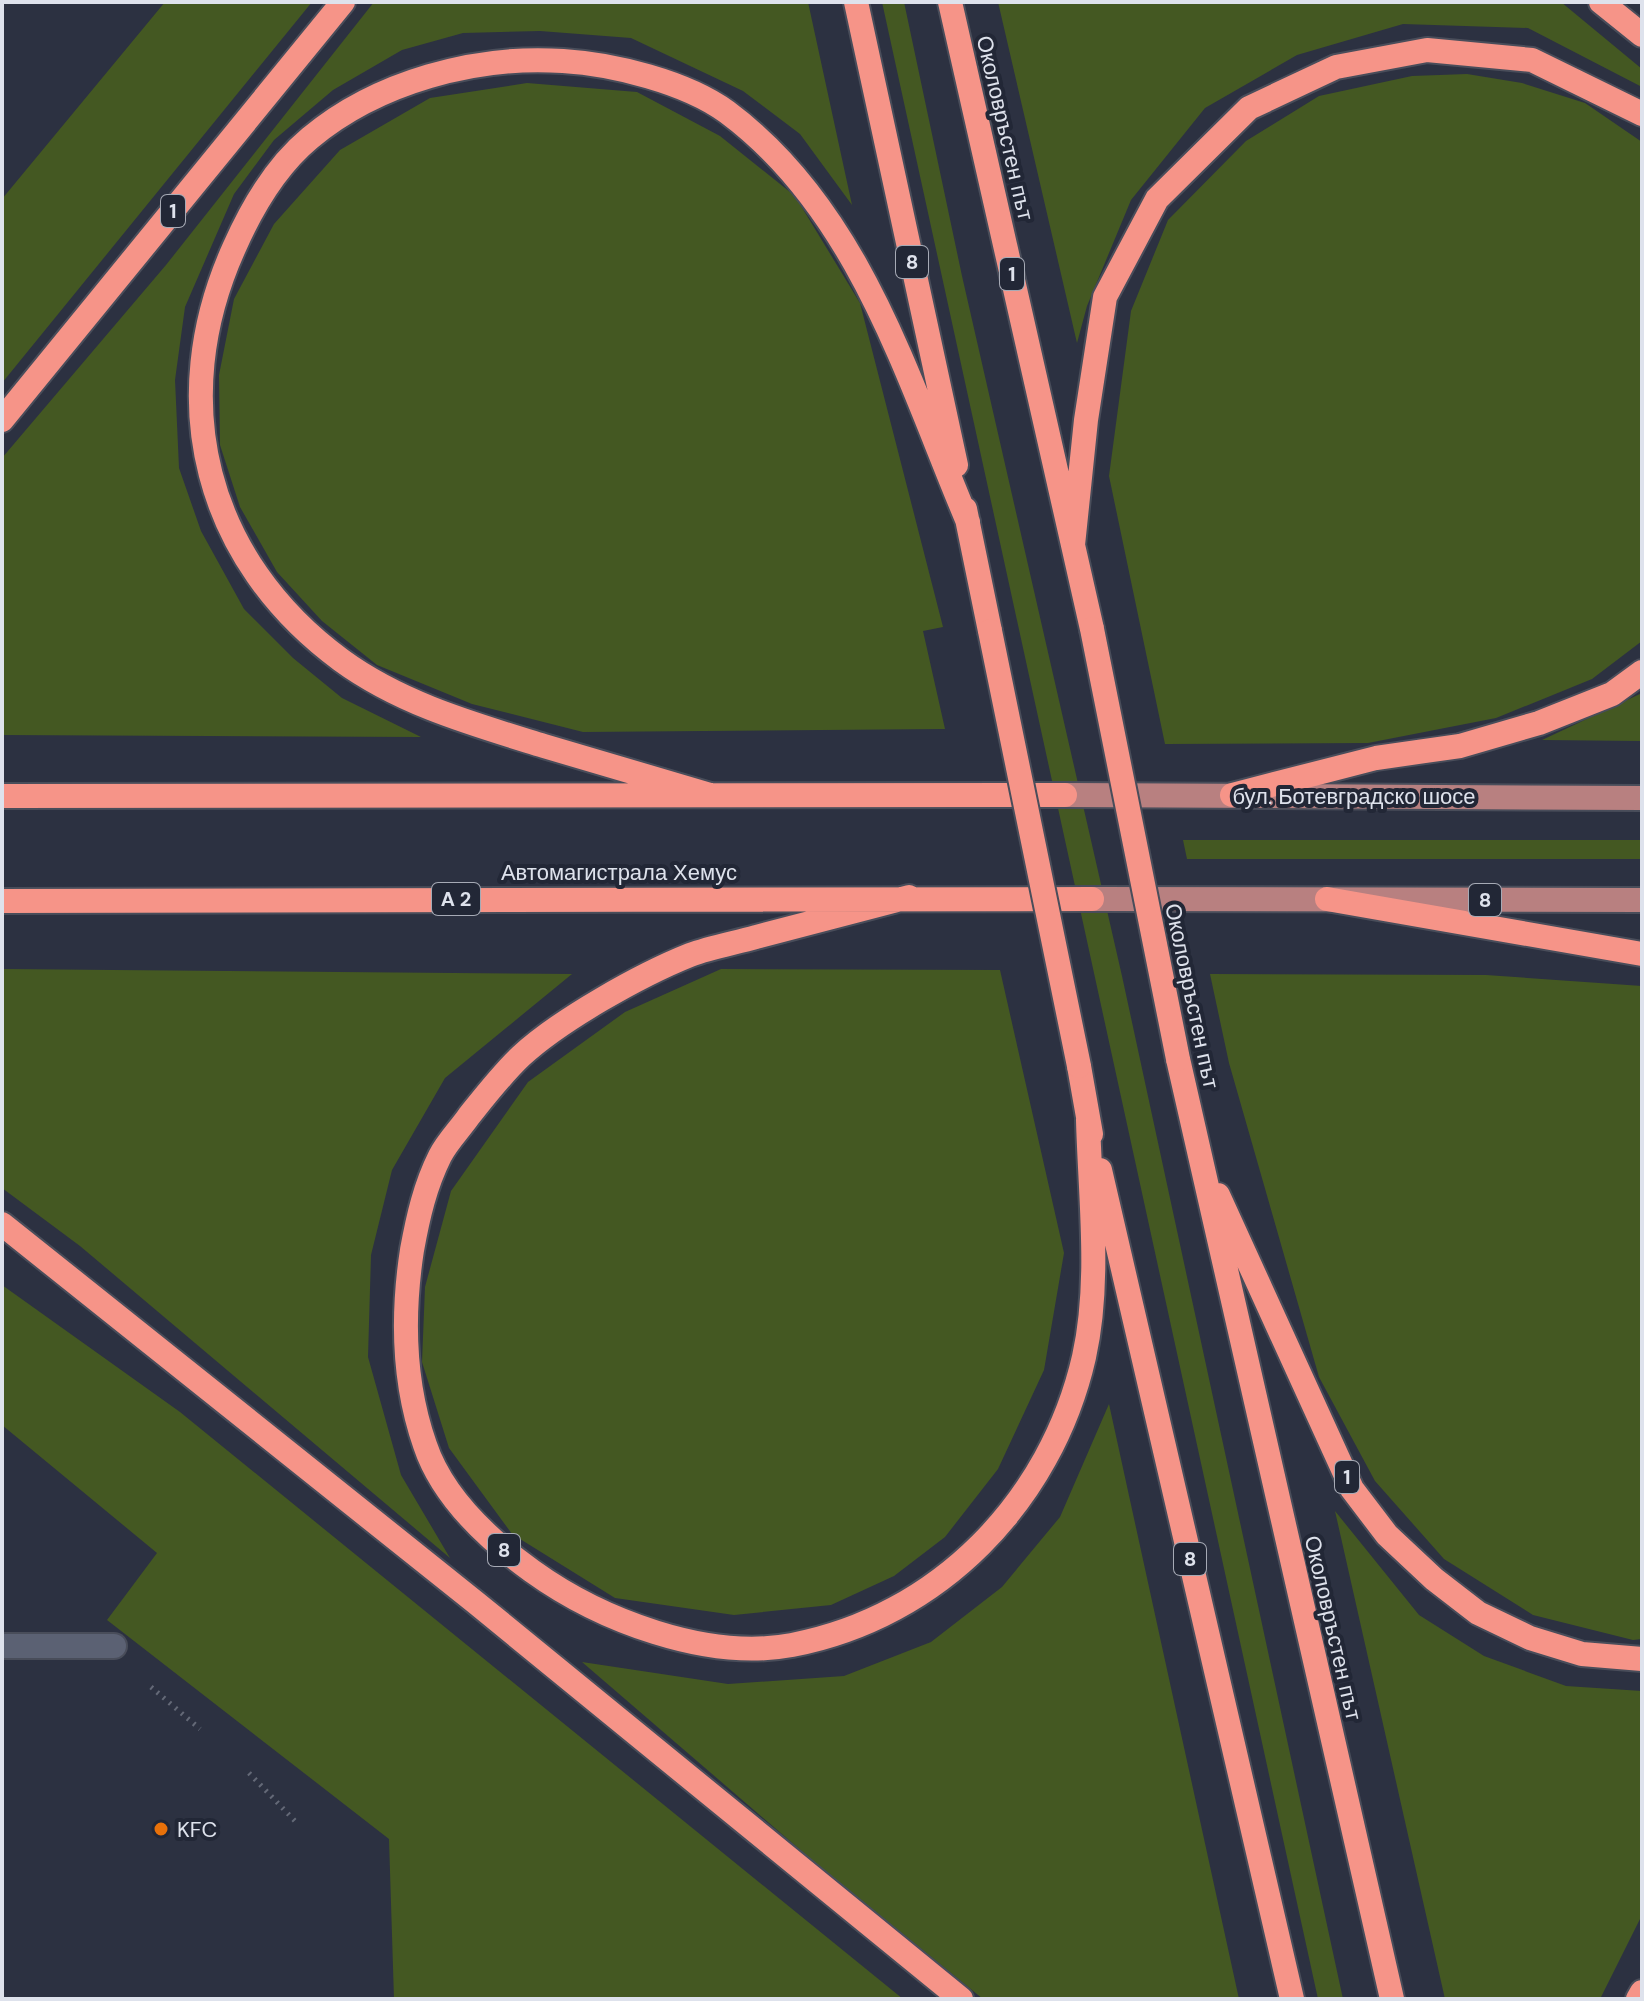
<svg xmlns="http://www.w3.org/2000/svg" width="1644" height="2001" font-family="'DM Sans',sans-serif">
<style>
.green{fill:#445822}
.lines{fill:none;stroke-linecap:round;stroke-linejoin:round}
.minor-casing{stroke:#494d5a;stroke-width:28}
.major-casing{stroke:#494d5a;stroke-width:28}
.highway-casing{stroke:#494d5a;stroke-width:28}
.path{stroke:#646977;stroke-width:5;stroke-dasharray:2 6;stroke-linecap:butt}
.minor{stroke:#5b6173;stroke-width:24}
.major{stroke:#b88080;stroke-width:24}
.highway{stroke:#f69488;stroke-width:24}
.highway-bridge-casing{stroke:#494d5a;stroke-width:28;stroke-linecap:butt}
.highway-bridge{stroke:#f69488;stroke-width:24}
.food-dot{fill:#e8710a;stroke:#222736;stroke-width:3}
.labels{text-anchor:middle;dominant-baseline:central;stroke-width:8;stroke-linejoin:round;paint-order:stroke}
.shield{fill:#222736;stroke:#a6aab5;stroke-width:2}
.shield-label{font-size:20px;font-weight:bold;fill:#dee2ec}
.street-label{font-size:22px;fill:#dee2ec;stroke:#222736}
.poi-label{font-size:22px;fill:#dee2ec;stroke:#222736;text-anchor:start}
</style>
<rect width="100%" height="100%" fill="#2c3141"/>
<path class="green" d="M165,2H312L2,383V199Z
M374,2H808L852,205L800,134L743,91L631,38L540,31L463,33L402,50L333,90L274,140L234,194L185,307L175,380L179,468L201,531L244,609L293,658L342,698L421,737L2,735V458L166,265Z
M882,2H904L962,276L1122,976L1343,1999H1318Z
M998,2H1561L1642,69V87L1528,28L1403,24L1297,55L1205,108L1131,200L1087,306L1077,343Z
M1467,74L1522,83L1585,103L1642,142V641L1592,679L1496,718L1368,743L1165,744L1109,476L1131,311L1168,220L1246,141L1319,96L1412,76Z
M527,83L637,92L720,136L795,196L860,303L943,627L923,631L945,729L583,732L472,704L377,665L322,621L277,572L240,507L220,445L219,375L234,299L274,224L340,150L430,98Z
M1642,693V741L1542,740Z
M1183,840H1642V859H1187Z
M2,969L572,974L445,1078L392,1170L371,1255L368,1357L401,1475L450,1558L80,1246L2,1188Z
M721,969L1000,970L1064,1253L1044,1370L998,1469L945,1537L894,1576L831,1605L734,1615L615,1598L512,1534L449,1448L422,1362L425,1287L451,1191L528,1082L625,1012Z
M1210,974L1486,975L1642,986V1639L1633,1640L1533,1615L1444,1559L1375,1481L1319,1377L1229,1063Z
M2,1285L180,1412L903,1999H394L389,1839L107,1620L157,1553L2,1425Z
M1109,1404L1239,1999H983L812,1860L582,1662L728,1684L844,1676L931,1642L1002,1587L1060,1517Z
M1335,1511L1419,1615L1484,1656L1566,1686L1642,1691V1915L1600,1999H1445Z"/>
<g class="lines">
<g class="minor-casing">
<path id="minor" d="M2,1646H114"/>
</g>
<g class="major-casing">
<path id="major" d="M1065,795L1642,798
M1092,899L1642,900"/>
</g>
<g class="highway-casing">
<path id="highway" d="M856,2L956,465
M950,2L1092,629
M1601,2L1642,35
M2,420L343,2
M965,509L990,631
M1073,545L1086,420L1105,297L1157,199L1249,108L1336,67L1427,50L1532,60L1642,114
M710,795C655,779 599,762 544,746C473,724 401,704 341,660C205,560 165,401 234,248C252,207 275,167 310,138C377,82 476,55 563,61C613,64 686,82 727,112C859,210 907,378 968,522
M1232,795L1376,758L1460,746L1539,723L1612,694L1642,672
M2,796L1065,795
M909,897C858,910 807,924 756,937C735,943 711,947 690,955C640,975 560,1020 521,1056C502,1074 485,1096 469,1116C460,1129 447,1142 440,1156C425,1186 418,1217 412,1250C402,1315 403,1382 425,1445C442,1496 489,1540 532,1571C600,1620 707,1661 792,1645C939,1617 1051,1501 1084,1357C1101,1281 1090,1197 1088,1120
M1327,899L1642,954
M2,901L1092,899
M1178,1059L1392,1999
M1079,1066L1091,1134
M1100,1170L1292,1999
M1218,1195L1352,1489L1387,1535L1434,1579L1478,1613L1530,1638L1582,1654L1642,1659
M2,1224L475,1602L961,1999
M1638,1999L1642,1992"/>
</g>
<path class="path" d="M151,1687L200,1729
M249,1773L295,1821"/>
<use href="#minor" class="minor"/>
<use href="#major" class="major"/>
<use href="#highway" class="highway"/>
<g class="highway-bridge-casing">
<path id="highway-bridge" d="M1092,629L1178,1059
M990,631L1079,1066"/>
</g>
<use href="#highway-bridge" class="highway-bridge"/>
</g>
<circle class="food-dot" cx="161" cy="1829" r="8"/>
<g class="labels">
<g class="shield">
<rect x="161" y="195" width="24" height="32" rx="6"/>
<rect x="896" y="246" width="32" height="32" rx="6"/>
<rect x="1000" y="258" width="24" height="32" rx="6"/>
<rect x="432" y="883" width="48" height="32" rx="6"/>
<rect x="1469" y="884" width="32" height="32" rx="6"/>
<rect x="1335" y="1461" width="24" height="32" rx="6"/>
<rect x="488" y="1534" width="32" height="32" rx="6"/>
<rect x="1174" y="1543" width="32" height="32" rx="6"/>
</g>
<g class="shield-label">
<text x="173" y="211">1</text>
<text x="912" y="262">8</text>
<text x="1012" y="274">1</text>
<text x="456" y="899">A 2</text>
<text x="1485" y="900">8</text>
<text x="1347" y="1477">1</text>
<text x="504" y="1550">8</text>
<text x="1190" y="1559">8</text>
</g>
<g class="street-label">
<text transform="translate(1005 128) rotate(77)">Околовръстен път</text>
<text x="1354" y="796">бул. Ботевградско шосе</text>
<text x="619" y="872">Автомагистрала Хемус</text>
<text transform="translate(1192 996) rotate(78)">Околовръстен път</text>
<text transform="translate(1333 1628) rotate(77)">Околовръстен път</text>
</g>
<g class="poi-label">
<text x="177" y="1829">KFC</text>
</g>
</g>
<rect width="1644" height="2001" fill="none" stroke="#dee2ec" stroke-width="8"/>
</svg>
